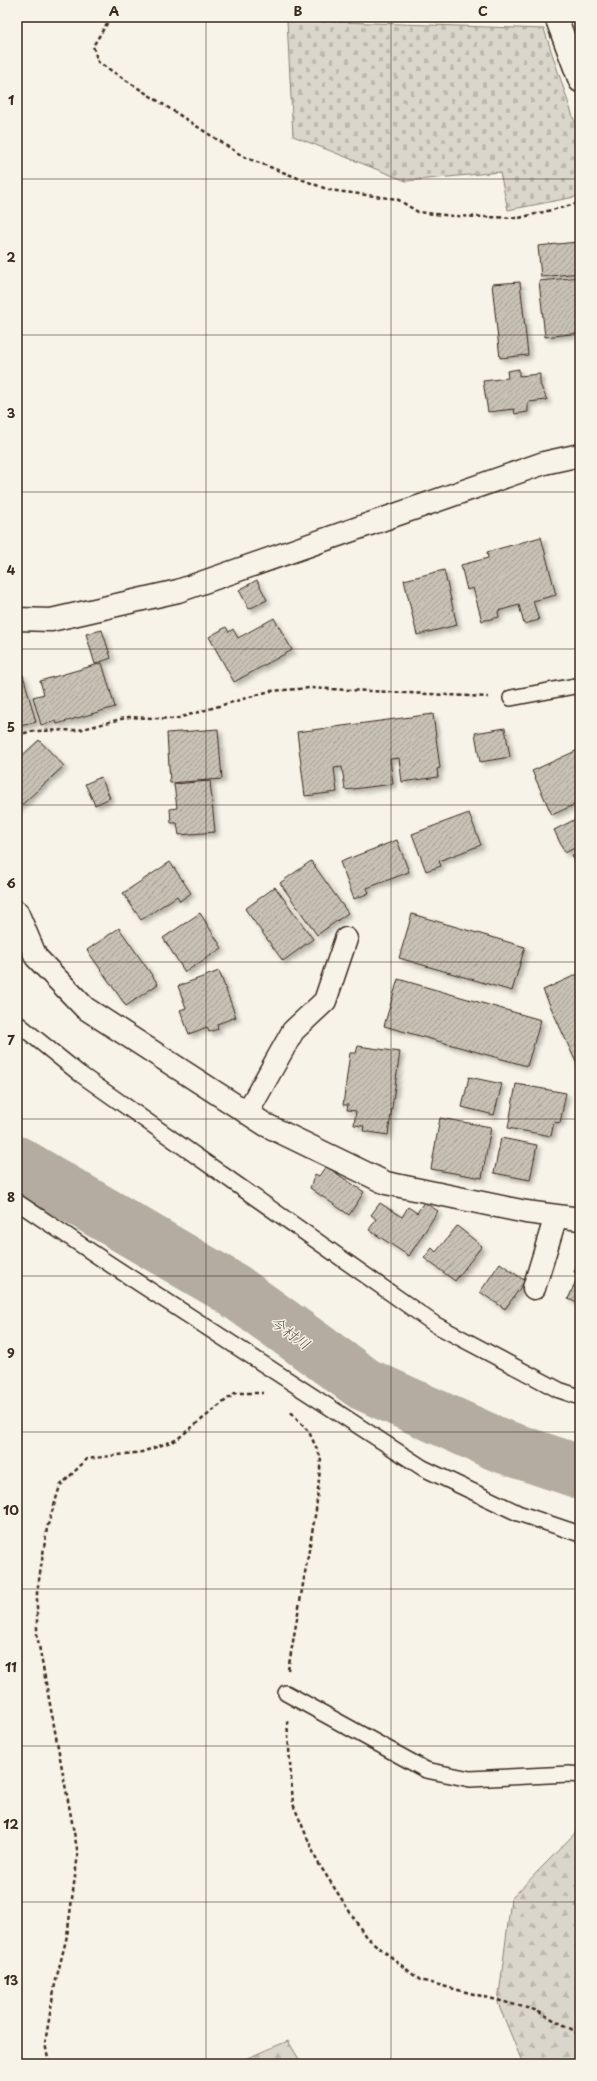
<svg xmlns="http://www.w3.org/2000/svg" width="597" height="2081" font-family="'Playpen Sans','Klee One',sans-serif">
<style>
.forest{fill:url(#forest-firs);stroke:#8b8074}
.cemetery{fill:url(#cemetery-stones);stroke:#8b8074}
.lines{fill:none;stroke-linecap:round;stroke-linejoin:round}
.river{stroke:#b4aca0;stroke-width:54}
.building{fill:url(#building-hatch);stroke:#3b2a1e;filter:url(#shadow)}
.lane-casing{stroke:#3b2a1e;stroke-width:18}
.street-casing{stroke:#3b2a1e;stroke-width:25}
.secondary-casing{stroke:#3b2a1e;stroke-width:25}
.path{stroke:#3b2a1e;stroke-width:2.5;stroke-dasharray:4 3;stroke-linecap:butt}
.lane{stroke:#f7f3e8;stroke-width:15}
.street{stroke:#f7f3e8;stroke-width:22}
.secondary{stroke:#f7f3e8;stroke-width:22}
.grid{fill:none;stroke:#3b2a1e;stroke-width:1;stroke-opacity:0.55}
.labels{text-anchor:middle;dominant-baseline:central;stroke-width:3;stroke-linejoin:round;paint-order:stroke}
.water-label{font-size:15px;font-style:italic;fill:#5f5145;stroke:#f7f3e8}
.neatline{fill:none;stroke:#3b2a1e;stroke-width:1.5}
.grid-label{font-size:13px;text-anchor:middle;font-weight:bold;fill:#3b2a1e}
</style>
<defs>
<pattern id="forest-firs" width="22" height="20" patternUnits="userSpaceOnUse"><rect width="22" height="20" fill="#dbd6cb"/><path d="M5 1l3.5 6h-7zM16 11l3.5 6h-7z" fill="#bdb8ae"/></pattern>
<pattern id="cemetery-stones" width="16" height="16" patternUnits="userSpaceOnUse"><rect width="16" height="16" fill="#dbd6cb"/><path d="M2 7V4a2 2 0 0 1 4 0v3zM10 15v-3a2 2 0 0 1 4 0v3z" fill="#bdb8ae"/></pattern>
<pattern id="building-hatch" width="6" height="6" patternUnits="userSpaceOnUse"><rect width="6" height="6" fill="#c8c1b6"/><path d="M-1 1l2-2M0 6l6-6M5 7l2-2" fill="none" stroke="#a49d93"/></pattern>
<filter id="shadow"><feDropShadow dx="3.5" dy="3.5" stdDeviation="2" flood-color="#0004"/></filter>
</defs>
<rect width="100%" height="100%" fill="#f7f3e8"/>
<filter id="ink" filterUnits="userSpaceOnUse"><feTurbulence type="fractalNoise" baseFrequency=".025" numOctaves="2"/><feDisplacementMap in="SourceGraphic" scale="8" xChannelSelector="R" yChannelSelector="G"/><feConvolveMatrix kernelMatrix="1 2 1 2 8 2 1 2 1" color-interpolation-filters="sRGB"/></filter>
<g filter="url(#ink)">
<path class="forest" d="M580,1828V2064H523L498,2003L511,1899Z
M288,2041L302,2064H233Z"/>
<path class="cemetery" d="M287,20L544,29L580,138V196L508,210L500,172L406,181L293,136Z"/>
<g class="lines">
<path class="river" d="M17,1163L232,1289L364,1384L499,1445L580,1472"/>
</g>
<path class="building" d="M577,242L580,273L541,277L538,246Z
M580,277V333L545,337L539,281Z
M520,282L528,355L500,358L492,284Z
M519,369V376L540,374V384L547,400L528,402V412L515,414L514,409L488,412L483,381L508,378L507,371Z
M541,537L556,595L533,601L539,620L524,624L519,605L498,611L499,617L482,621L473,588L467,590L461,565L488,558L487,552Z
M444,570L457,625L417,635L404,580Z
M257,580L267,600L249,609L239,590Z
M274,618L292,650L234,682L209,637L226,627L229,632L233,629L238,638Z
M102,630L111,658L95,664L86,634Z
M102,663L115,707L57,724L56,721L41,725L33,697L44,694L40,681Z
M23,675L36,722L17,727V676Z
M433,714L440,768L437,769L438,777L402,782L399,758L390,759L393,784L345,790L342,767L334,768L337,792L305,796L297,732Z
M505,728L510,757L480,762L475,733Z
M218,729L222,779L170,783L167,733Z
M39,740L64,766L17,809V760Z
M580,749V802L552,815L532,771Z
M101,777L110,798L95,805L85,784Z
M210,781L215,832L179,835L177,823H171L170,809L177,808L174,784Z
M469,813L481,845L439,861L441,866L426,871L412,834Z
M580,817V845L565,853L554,830Z
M397,840L409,872L367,888L369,893L354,899L340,862Z
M580,852V872L572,855Z
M311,861L348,913L317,935L280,883Z
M170,862L191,893L180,901L177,896L141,920L123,893Z
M275,887L313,939L283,961L245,909Z
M200,913L222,948L185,972L163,938Z
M412,914L525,947L512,991L399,958Z
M119,928L158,984L126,1006L87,950Z
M219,971L236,1017L217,1024L218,1029L209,1032L207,1027L189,1034L180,1010L186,1008L178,986Z
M580,973V1071L543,990Z
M398,979L541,1020L527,1066L384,1026Z
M358,1046L400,1052L388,1135L363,1131L364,1126L354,1125L356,1111L347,1110L348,1105H343L350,1053H356Z
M469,1077L502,1084L494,1115L462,1107Z
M516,1084L566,1093L560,1123L554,1122L551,1136L508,1128Z
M440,1118L491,1127L482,1178L431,1169Z
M501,1138L537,1145L530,1180L494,1173Z
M326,1166L364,1192L349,1215L310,1188L315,1174L319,1176Z
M424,1202L438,1211L409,1256L369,1230L376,1219L371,1215L380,1203L402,1217L408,1207L417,1213Z
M457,1226L482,1246L455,1281L424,1258L432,1248L436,1252Z
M580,1259V1304L568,1299L579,1274L574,1272Z
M500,1263L525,1281L505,1309L480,1292Z"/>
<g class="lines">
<g class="lane-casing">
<path id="lane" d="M511,698L580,685
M17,1023L80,1074L436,1325L559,1390L580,1397
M17,1202L108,1263L423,1468L518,1513L580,1534
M286,1693L426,1770L470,1779L569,1774L580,1775"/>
</g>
<g class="street-casing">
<path id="street" d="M17,619L51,620L178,591L544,463L580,455
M17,912L36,957L85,1008L266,1125L386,1183L526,1212L580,1219
M247,1113L293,1031L325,1001L346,939
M534,1288L556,1216"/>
</g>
<g class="secondary-casing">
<path id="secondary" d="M556,17L580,81"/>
</g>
<path class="path" d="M111,17L93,46L98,62L244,157L329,190L397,199L418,212L453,216L519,218L580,203
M17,735L33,731L79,730L129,717L175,719L270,691L310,688L488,697
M288,1670L316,1510L321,1458L309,1432L290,1411
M287,1721L293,1804L317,1861L366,1937L420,1980L535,2010L575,2031L580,2040
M49,2064L45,2043L55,1984L67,1936L78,1854L37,1635V1593L47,1528L60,1486L87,1459L142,1452L176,1440L235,1393H263"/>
<use href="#lane" class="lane"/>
<use href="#street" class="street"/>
<use href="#secondary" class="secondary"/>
</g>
</g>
<path class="grid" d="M206,17V2064M391,17V2064M17,179H580M17,335H580M17,492H580M17,649H580M17,805H580M17,962H580M17,1119H580M17,1276H580M17,1432H580M17,1589H580M17,1746H580M17,1902H580"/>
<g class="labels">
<g class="water-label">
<text transform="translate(291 1332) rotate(36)">今村川</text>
</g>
</g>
<rect width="597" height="2081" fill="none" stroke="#f7f3e8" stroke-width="44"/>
<rect x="22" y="22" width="553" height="2037" class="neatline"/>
<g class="grid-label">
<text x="114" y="16">A</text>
<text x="298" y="16">B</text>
<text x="483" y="16">C</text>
<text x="11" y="105">1</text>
<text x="11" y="262">2</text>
<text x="11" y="418">3</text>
<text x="11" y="575">4</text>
<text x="11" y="732">5</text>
<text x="11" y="888">6</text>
<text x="11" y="1045">7</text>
<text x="11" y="1202">8</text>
<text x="11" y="1358">9</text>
<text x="11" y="1515">10</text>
<text x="11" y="1672">11</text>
<text x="11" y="1829">12</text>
<text x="11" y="1985">13</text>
</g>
</svg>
